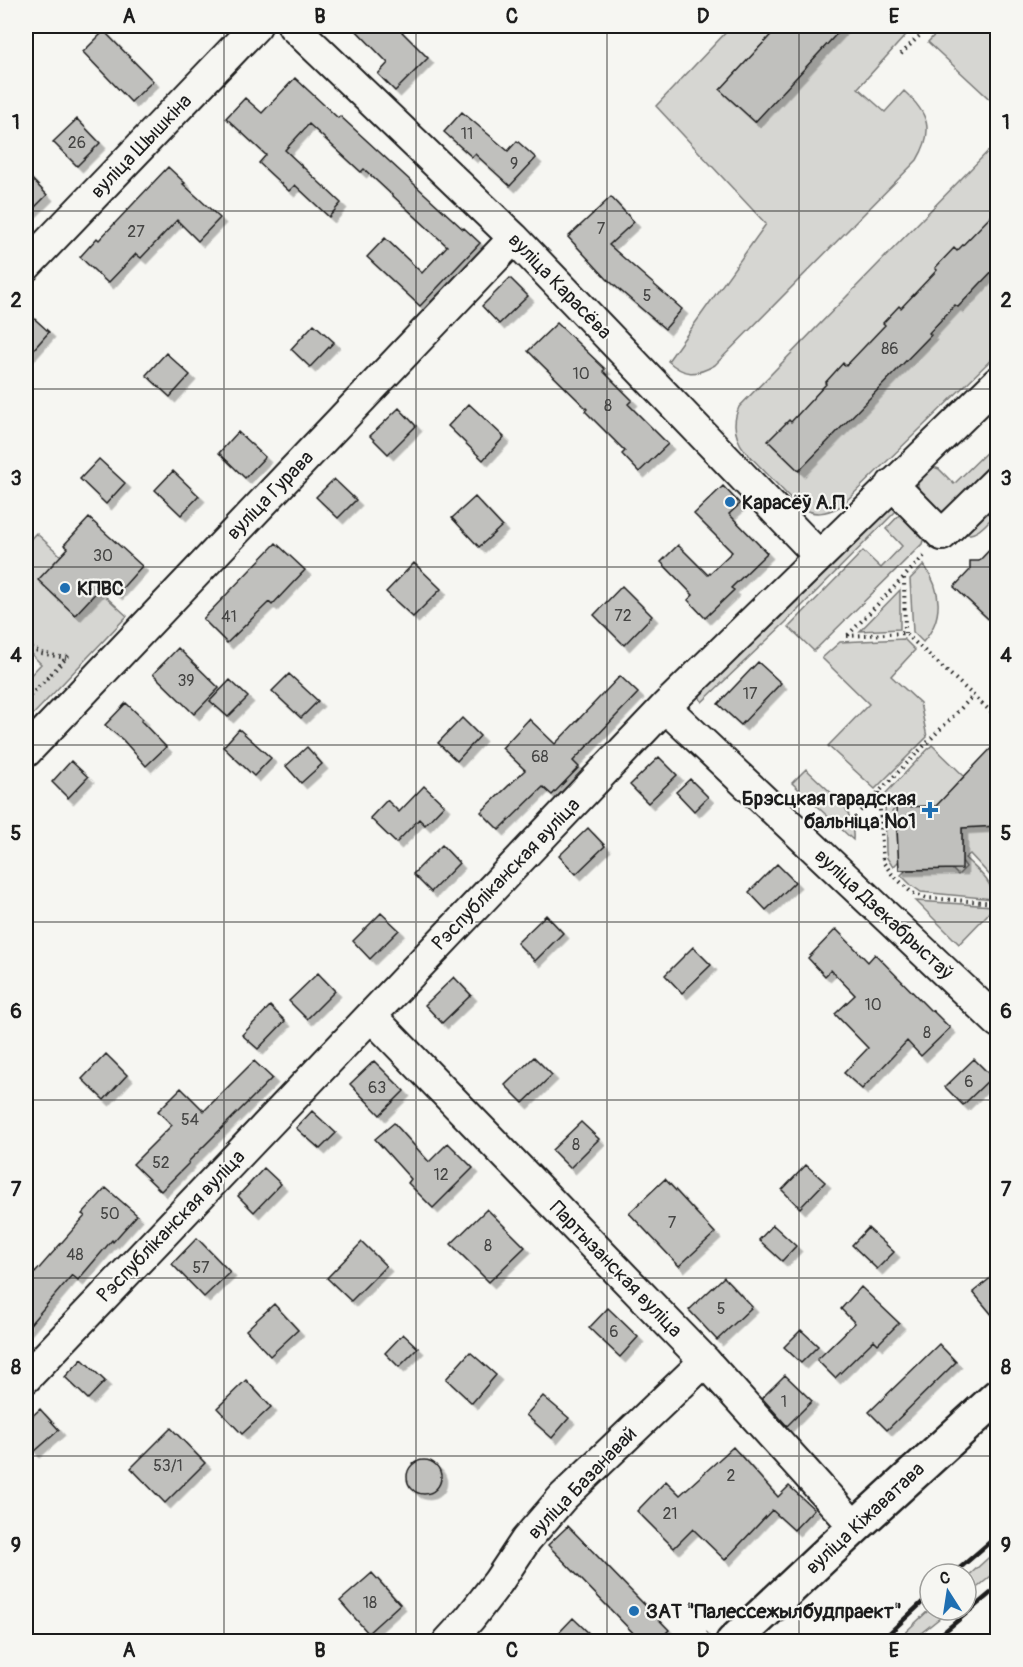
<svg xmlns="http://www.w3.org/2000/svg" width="1023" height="1667" font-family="Pangolin,sans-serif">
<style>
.green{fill:#d6d6d2;stroke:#797977;stroke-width:1.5}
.building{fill:#c0c0bd;stroke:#1c1c1c;stroke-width:1.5;filter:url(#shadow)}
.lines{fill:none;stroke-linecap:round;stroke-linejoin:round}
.minor-casing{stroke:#1c1c1c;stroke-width:34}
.major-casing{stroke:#1c1c1c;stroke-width:38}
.path{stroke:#1c1c1c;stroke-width:4;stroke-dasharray:1.5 4.5;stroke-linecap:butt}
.minor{stroke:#f6f6f2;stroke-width:30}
.major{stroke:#f6f6f2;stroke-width:33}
.rail{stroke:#1c1c1c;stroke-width:4.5}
.grid{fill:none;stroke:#1c1c1c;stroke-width:1.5;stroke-opacity:0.55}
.poi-dot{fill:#1f6fb2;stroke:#f6f6f2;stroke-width:2}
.labels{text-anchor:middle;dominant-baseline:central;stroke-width:4.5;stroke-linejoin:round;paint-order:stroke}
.number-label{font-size:16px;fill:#454544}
.street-label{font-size:20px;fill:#1c1c1c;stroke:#f6f6f2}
.poi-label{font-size:20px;font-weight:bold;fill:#1c1c1c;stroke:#f6f6f2;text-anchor:start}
.neatline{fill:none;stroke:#1c1c1c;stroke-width:2}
.grid-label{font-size:20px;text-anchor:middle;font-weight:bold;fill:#1c1c1c}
</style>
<defs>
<filter id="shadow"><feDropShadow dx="5.5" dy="5.5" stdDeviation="0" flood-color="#0004"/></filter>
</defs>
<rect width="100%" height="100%" fill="#f6f6f2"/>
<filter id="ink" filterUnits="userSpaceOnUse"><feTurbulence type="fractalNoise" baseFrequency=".0167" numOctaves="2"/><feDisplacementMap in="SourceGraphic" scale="12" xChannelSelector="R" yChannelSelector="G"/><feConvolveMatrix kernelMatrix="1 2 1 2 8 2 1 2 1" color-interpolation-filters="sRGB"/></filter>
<g filter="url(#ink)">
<path class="green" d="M732,26H914L858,88L885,112L904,91C928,113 935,130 917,160L715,365C696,376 684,376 668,361L766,224L656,106Z
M943,26H997V106L928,42Z
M997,142V354L841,506C825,514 815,516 799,507L745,451C734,437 732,423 739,407Z
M997,442V467L942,515L918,490V479L931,466L939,469L954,484Z
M997,489V512C988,522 976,539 961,533Z
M890,504L901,506L785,623L702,702L700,698L701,691Z
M904,510L924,537L922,544L814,651L789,627L863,551L881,568L902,546L886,529Z
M36,533L127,616L26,722V680L41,664L26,649V544Z
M924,565C942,590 944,618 923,642L913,632L910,579Z
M900,590V629L860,631Z
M904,639L915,650L891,676L920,703L927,737L875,789L828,746L869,704L822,658L840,642Z
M932,745L964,776L951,791L955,806L905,807L900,802L892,812L896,817L899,861L893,867L887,858L886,852L885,794Z
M806,769L842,803C851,815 854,826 853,840L792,783Z
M962,814L989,826L997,834V883L970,854L965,858C976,869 994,882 993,899L921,892L911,885L901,875L906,870L952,869L958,875L966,867L962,861Z
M916,901L993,906L987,915L959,944Z
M997,1550V1571L966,1597V1578Z
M930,1609L950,1610L911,1641H896Z"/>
<path class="building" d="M352,26H396L428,58L395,91L378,74L388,63Z
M779,26H844L755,122L720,90Z
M104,31L153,81L131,102L83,52Z
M295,78L338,118L340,116L463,229L464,228L480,243L420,306L367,257L385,238L422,273L447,246L364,169L361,172L309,124L285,150L341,203L329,217L295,185L289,191L259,163L266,155L226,118L245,98L262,113Z
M462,112L508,151L517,141L536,158L510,186L475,154L472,157L444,132Z
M77,119L100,143L77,166L53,142Z
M168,167L185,183L183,184L220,218L198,241L177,220L141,258L136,254L108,283L80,257L97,238L99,240Z
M26,173L47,195L26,216Z
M611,197L634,222L609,245L682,309L665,329L607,279L568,237Z
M998,209V265L958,307L955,305L929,333L931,335L799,471L768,441L789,420L791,422L826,384L825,383L843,363L846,366L885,325L883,323L899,306L901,308L937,270L935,268L954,248L957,251Z
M510,278L528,296L499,324L482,306Z
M26,311L49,332L26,358Z
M557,323L605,369L603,371L632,400L628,404L668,444L639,472L622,454L625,451L585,411L587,409L528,351Z
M314,324L334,342L310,367L291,349Z
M166,353L190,375L170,397L146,375Z
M469,404L504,437L483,460L448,426Z
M399,408L416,426L388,454L370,436Z
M238,432L265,457L245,478L219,453Z
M99,459L125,483L106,504L80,479Z
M173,471L199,496L181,515L155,490Z
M334,479L356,500L338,518L316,497Z
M723,486L740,504L729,514L767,553L731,588L734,590L705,618L688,600L693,595L661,562L678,545L708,575L732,552L694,514Z
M475,497L502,526L479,547L452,518Z
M89,518L142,566L117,594L105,583L75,615L38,580L68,548L64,545Z
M998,541V628L954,587L970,570V561H979Z
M276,543L305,570L272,605L269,602L227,643L203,619Z
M414,563L441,589L413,617L386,592Z
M622,586L652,616L624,645L594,615Z
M178,648L219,688L194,714L153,674Z
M758,662L781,683L741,725L718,704Z
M289,674L318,701L301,718L272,691Z
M620,676L638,693L573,761L579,767L552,795L543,787L499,830L481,812L525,770L502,748L529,719L555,744Z
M230,680L248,697L228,717L210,701Z
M126,703L143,719L141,721L166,747L146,766L123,740L105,725Z
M462,718L480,736L457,761L438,743Z
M239,729L271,758L254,776L223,747Z
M998,741V826L962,828V869L899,870L896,807L936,806Z
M307,747L322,764L301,783L286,766Z
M659,757L677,775L648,803L630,785Z
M71,761L88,777L68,798L52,782Z
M690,779L708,797L694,811L676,792Z
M424,786L444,805L425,825L419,819L396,843L370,818L387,800L399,812Z
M588,828L605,846L576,874L559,856Z
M442,845L459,863L431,892L413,874Z
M777,864L795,882L766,910L749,892Z
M381,913L399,930L370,959L353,941Z
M546,915L563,933L535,961L517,943Z
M836,929L868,962L875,954L931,1011L932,1010L950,1028L921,1056L907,1041L862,1089L844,1073L868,1048L835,1014L855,995L831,970L825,976L808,958Z
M693,947L711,965L682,993L665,975Z
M318,973L335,991L307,1019L289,1001Z
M454,977L471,995L442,1023L425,1005Z
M270,1006L285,1021L258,1049L242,1035Z
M106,1054L127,1075L104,1100L82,1079Z
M534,1057L552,1075L523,1103L505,1085Z
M974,1059L992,1077L963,1105L945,1087Z
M254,1061L272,1078L188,1162L189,1163L161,1191L133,1164L172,1125L158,1111L181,1088L204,1111Z
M374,1061L404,1091L380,1115L350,1084Z
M312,1111L336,1133L320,1149L296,1128Z
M581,1122L599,1139L570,1168L552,1150Z
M394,1123L429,1162L448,1143L473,1168L433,1208L408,1183L411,1179L375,1139Z
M806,1165L825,1182L800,1208L782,1190Z
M264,1168L281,1184L254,1212L238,1196Z
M665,1179L715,1233L679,1266L629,1213Z
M106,1188L137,1215L113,1242L112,1240L78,1280L72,1275L26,1329V1264L35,1273L85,1216L82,1214Z
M487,1209L525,1247L489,1282L451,1244Z
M773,1225L796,1246L782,1261L759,1240Z
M868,1228L894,1252L877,1269L852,1245Z
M197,1238L230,1272L204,1297L172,1264Z
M362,1242L386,1266L351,1301L327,1278Z
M998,1272V1322L973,1292Z
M724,1277L752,1307L717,1340L689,1310Z
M861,1287L899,1323L878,1344L874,1340L835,1378L817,1360L855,1323L841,1309Z
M274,1304L298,1330L270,1356L246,1330Z
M608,1308L638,1337L620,1357L589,1328Z
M801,1330L818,1346L801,1363L784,1347Z
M403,1334L418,1348L399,1367L385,1353Z
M939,1344L956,1362L887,1430L869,1412Z
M470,1352L496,1375L472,1403L446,1379Z
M82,1359L105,1381L88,1399L65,1377Z
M785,1375L812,1401L787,1426L762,1398Z
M246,1380L271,1407L242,1434L217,1408Z
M543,1396L569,1418L552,1438L526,1415Z
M40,1409L59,1430L34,1452L26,1442V1422Z
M171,1428L205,1463L165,1503L131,1468Z
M733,1447L778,1497L789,1486L814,1509L794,1530L772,1510L725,1560L693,1529L674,1548L637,1511L666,1481L680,1495Z
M407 1477a17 17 0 1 1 34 0a17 17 0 1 1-34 0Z
M568,1526L669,1630L658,1641H641L548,1545Z
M372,1573L400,1604L368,1633L340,1601Z
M573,1618L597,1641H551Z"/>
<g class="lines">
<g class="minor-casing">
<path id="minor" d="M293,26L514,238L819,556
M26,266L256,26
M892,484L942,535L998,480
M665,707L998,1022
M26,752L514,238
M371,1016L705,1361L855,1527
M26,1378L665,707L998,382
M448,1642L470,1618L498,1582L526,1540L563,1497L705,1361"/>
</g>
<g class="major-casing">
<path id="major" d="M733,1642L855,1527L998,1396"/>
</g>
<path class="path" d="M901,54L929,26
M904,578L905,633
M848,635L926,554
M847,636L905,633L998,718
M26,644L41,653L66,658
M26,700L71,653
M879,792L883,862L892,874L912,893L926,898L998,903
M860,811L973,696
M699,1642L708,1633"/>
<use href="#minor" class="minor"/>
<use href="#major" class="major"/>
<path class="rail" d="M953,1574L998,1535
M880,1642L930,1595
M932,1642L998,1587"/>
</g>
</g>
<path class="grid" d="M224,26V1642M416,26V1642M607,26V1642M799,26V1642M26,211H998M26,389H998M26,567H998M26,745H998M26,922H998M26,1100H998M26,1278H998M26,1456H998"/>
<g class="poi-dot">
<circle cx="730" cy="502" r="6"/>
<circle cx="65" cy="588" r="6"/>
<path d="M927 801h6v6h6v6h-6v6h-6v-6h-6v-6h6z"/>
<circle cx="634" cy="1611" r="6"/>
</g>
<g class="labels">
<g class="number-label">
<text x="467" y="134">11</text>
<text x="77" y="143">26</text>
<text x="514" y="164">9</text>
<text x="601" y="229">7</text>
<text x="136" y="232">27</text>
<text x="647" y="296">5</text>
<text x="890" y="349">86</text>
<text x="581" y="374">10</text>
<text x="608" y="406">8</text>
<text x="103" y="556">30</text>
<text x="623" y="616">72</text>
<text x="229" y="617">41</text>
<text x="186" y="681">39</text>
<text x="750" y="694">17</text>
<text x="540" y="757">68</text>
<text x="873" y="1005">10</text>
<text x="927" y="1033">8</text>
<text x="969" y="1082">6</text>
<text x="377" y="1088">63</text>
<text x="190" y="1120">54</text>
<text x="576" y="1145">8</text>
<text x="161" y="1163">52</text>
<text x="441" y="1175">12</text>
<text x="110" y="1214">50</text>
<text x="672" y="1223">7</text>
<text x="488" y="1246">8</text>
<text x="75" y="1255">48</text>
<text x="201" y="1268">57</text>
<text x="721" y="1309">5</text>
<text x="614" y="1332">6</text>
<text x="784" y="1402">1</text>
<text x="168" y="1466">53/1</text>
<text x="731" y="1476">2</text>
<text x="670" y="1514">21</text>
<text x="370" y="1603">18</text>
</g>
<g class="street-label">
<text transform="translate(141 146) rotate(-46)">вуліца Шышкіна</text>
<text transform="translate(560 286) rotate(46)">вуліца Карасёва</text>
<text transform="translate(270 495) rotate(-46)">вуліца Гурава</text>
<text transform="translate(506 874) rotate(-46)">Рэспубліканская вуліца</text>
<text transform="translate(884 914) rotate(43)">вуліца Дзекабрыстаў</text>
<text transform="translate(171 1226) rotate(-46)">Рэспубліканская вуліца</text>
<text transform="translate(616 1269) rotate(46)">Партызанская вуліца</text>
<text transform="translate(582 1483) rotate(-46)">вуліца Базанавай</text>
<text transform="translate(865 1518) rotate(-43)">вуліца Кіжаватава</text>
</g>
<g class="poi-label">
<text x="742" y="502">Карасёў А.П.</text>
<text x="77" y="588">КПВС</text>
<text x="916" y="798" text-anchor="end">Брэсцкая гарадская<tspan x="916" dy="23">бальніца №1</tspan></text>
<text x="646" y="1611">ЗАТ "Палессежылбудпраект"</text>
</g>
</g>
<rect width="1023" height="1667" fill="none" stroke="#f6f6f2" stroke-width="66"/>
<g transform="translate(948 1592) rotate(348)"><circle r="28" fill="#f6f6f2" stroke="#9f9f9c" stroke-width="1.5"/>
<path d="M0-4.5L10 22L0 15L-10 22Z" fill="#1f6fb2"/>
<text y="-9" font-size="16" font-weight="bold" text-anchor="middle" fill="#1c1c1c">С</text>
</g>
<rect x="33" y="33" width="957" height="1601" class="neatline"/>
<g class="grid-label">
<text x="129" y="23">A</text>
<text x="320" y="23">B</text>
<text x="512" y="23">C</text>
<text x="703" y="23">D</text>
<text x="894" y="23">E</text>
<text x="16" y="129">1</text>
<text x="1006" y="129">1</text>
<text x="16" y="307">2</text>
<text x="1006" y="307">2</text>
<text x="16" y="485">3</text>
<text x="1006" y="485">3</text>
<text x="16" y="662">4</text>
<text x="1006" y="662">4</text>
<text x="16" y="840">5</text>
<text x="1006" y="840">5</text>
<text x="16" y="1018">6</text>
<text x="1006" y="1018">6</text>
<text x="16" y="1196">7</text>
<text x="1006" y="1196">7</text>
<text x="16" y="1374">8</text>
<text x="1006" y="1374">8</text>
<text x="16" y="1552">9</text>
<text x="1006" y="1552">9</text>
<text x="129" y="1657">A</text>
<text x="320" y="1657">B</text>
<text x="512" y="1657">C</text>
<text x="703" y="1657">D</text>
<text x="894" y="1657">E</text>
</g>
</svg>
